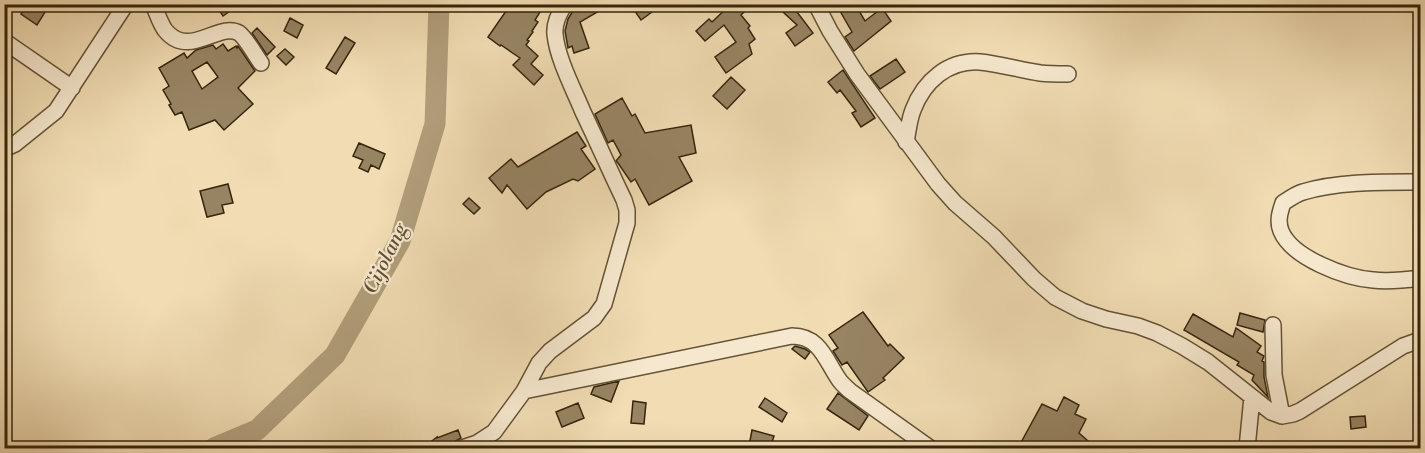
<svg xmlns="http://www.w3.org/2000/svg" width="1425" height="453" font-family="'Libre Bodoni',serif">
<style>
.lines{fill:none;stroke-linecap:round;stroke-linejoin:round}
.river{stroke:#b19e7b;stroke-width:21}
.building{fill:#978463;stroke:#35250d;stroke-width:1.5;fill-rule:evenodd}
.minor-casing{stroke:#645336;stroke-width:18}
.minor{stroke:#f6e8ce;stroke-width:15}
.labels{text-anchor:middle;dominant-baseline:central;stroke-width:4.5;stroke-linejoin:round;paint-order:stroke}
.water-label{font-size:20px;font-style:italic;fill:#604f34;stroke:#f6e8ce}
</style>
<rect width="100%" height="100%" fill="#f1dcb3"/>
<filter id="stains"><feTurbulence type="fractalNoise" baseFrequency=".00333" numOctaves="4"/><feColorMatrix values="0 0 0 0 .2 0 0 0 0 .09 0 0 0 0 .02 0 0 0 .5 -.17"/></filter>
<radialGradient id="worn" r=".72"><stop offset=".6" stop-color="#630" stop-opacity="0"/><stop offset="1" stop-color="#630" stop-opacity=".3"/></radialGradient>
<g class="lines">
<path class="river" d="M214,448L257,430L335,355L400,241L435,124L439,4"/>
</g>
<path class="building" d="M28,4H50L37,25L21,14Z
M215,4H240L223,16Z
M511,4H545L535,20L538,22L532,31L533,32L527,40L529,41L526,45L538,56L531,64L543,75L534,85L513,65L520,58L501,45L500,46L488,37Z
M577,4H611L580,22L589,48L574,53L572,46L568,48L565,31L568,19Z
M630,4H663L641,20Z
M731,4H752L741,15L750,26L748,28L755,39L749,44L752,54L726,73L715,57L736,42L724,25L705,41L696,31L709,19L712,22Z
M793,4H795L798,11L797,12L813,33L795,46L786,33L797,25L782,11Z
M836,4H855L865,21L882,8L891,21L854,51L845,37L852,32Z
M290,18L303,25L297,38L284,31Z
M257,28L275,47L267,55L252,33Z
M345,37L355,43L336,74L326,68Z
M223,44L228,51L236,46L237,48L238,46L255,71L238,88L253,104L224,130L215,120L189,130L182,112L175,115L169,105L171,104L163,90L169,86L159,68L184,53L187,58L196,50L213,45L216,49ZM207,62L218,77L202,89L192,71Z
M285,49L294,57L286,65L277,56Z
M896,59L905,72L880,89L870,76Z
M843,70L875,118L861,127L852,113L856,111L840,90L837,93L828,82Z
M731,77L745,90L727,109L713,96Z
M622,98L632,116L635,114L645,133L691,125L696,153L679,157L692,181L649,205L635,179L631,182L618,163L616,161L621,155L613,140L608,143L595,114Z
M577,132L586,146L581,149L595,169L578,181L573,179L546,192L527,209L507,185L502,193L489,178L511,159L518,167Z
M359,143L385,154L379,169L371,165L368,172L359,168L363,160L353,156Z
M228,184L233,203L222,205L224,213L207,217L200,191Z
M469,198L480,208L474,214L463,204Z
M863,312L888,346L890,344L904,358L883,378L885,380L868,392L847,362L842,365L833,351L838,348L829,335Z
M1240,313L1265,320L1263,332L1237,325Z
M1193,314L1233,337L1236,328L1261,346L1257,352L1264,356L1262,361L1264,362V377L1268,397L1252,380L1254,375L1237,365L1239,362L1184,330Z
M795,346L805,349L810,352L805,359L792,349Z
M619,381L611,402L591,394L594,387Z
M838,393L868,416L859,430L827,409Z
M1064,397L1079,405L1075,414L1086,419L1079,433L1096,448H1018L1042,404L1057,411Z
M765,398L787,413L782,422L759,407Z
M633,401L646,403L644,424L631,423Z
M578,403L584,418L562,427L556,412Z
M1365,416L1366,427L1351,429L1350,417Z
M458,430L461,438L454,442L453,448H423L437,437V438Z
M752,430L774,436L770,448H760L749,446Z"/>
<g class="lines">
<g class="minor-casing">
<path id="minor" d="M153,4C157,13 160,23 165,30C189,60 219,21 239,33C246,38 255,55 261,63
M816,4L830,31L857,74L938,184L955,203L994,237L1034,279L1055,297L1082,311L1106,319L1138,326L1157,333L1182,346L1208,362L1271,412L1282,416L1293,414L1300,411L1403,346L1420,340
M4,41L72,88
M906,142C908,132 909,120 913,110C924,81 948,60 980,62C1000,64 1020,70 1040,73C1049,74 1059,74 1068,74
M4,149L15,144L56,111L126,4
M1420,182C1385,182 1337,181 1303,192C1296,194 1289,199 1283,203C1280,212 1277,221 1281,231C1292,258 1346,278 1373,280C1389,282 1405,280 1420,278
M1273,325L1274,375L1282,416
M524,391L792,336C821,336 826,362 840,381C843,385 847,388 850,391L930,448
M462,448L477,443L494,432L524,391L539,363L550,351L594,318L604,304L627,223V210L624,200C610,171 597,141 583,112C574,90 557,58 555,34C554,24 559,13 565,4
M1247,448L1252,397"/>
</g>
<use href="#minor" class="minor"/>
</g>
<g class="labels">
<g class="water-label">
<text transform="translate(386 259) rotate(-64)">Cijolang</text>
</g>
</g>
<rect width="1425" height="453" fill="none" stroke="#f1dcb3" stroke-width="24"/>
<rect x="6" y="6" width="1413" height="441" fill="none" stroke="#35250d" stroke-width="3"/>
<rect x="12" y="12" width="1401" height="429" fill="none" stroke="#35250d" stroke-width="1.5"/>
<rect width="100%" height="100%" filter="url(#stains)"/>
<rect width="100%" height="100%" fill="url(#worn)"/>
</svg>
